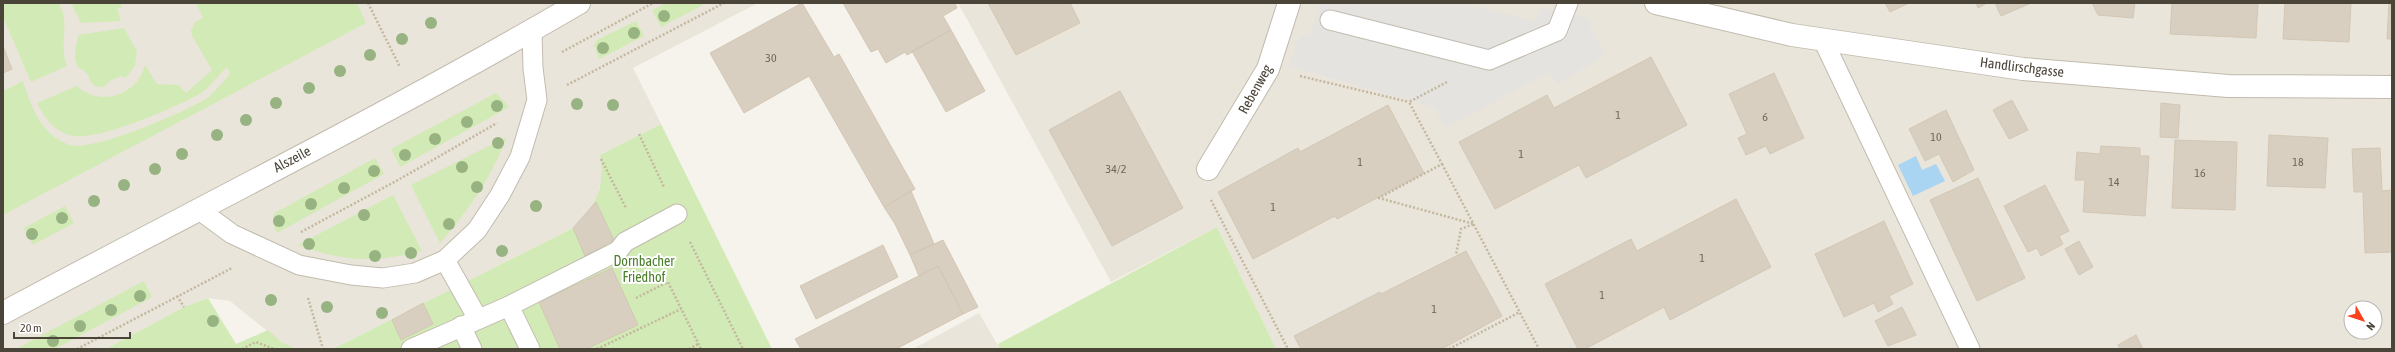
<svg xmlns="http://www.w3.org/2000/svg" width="2395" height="352" font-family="'Asap Condensed',sans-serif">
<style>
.residential{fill:#eae5da;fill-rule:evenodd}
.green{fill:#d2eab5}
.parking{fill:#e5e3e0}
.water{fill:#a9d4f2}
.building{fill:#d8cfc1;stroke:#d3c7b4}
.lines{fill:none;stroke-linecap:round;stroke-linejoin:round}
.lane-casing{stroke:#c2bbae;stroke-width:21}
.street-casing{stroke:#c2bbae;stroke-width:24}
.path{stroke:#c4b79f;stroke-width:2.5;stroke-dasharray:2 2;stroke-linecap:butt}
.lane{stroke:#fff;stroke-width:19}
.street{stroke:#fff;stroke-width:22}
.tree{fill:#97b381}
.labels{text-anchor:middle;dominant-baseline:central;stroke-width:4;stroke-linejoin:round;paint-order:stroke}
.number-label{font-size:12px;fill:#6e675b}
.street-label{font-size:14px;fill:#4b4439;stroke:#fff}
.park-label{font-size:14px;fill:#4a7f2a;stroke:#fff}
</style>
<rect width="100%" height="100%" fill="#f6f3ec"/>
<path class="residential" d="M3,3H758L633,68L661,124L600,155L603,173L596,202L573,228L339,346L330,349L294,348L281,342L230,301L208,298L184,307L106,349H3Z
M958,3H2392V349H1276L1217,227L1111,282ZM2351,308H2375V332H2351Z
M979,313L1000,349H913Z"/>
<path class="green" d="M3,3H59C71,27 58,44 67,66L31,82L3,17Z
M71,3H120L122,7L117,9L121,21L81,23Z
M196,3H357L366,23L3,215V91L23,81C31,107 42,136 70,145C92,152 186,112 207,98C215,92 223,82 230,74L227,67C218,75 211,87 201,93C177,107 101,140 74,136C57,134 44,118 37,103L77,86C100,108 138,95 145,65L157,84L179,85L186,93L212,70L192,36L191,31L195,22L203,18Z
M666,3H703V5L661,27L652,10Z
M636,21L644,36L599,59L594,45L597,40Z
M124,28L137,52L135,65L126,78L121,76L110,81L103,87C92,87 92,84 88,75C86,71 81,70 78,67C72,58 77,44 78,35Z
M496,93L509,107L400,167L391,149Z
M661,124L772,349H330L339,346L573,228C597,204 605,189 600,155Z
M507,137C490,179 470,209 440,243L411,185Z
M375,158L384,174L277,233L273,224V214Z
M393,195L422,251C373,263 345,262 298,245Z
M65,206L74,223L33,245L24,228Z
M1217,227L1276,349H1000L998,344Z
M144,281L152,297L55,349H16Z
M208,298L236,344L268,330L281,342L297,349H106L184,307Z"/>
<path class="parking" d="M1319,3H1460L1536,21L1541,8L1590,19V26L1605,55L1558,84L1548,73L1446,128L1434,107L1288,66L1300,36H1311Z"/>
<path class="water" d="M1916,156L1922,170L1936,164L1945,181L1913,196L1898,165Z"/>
<path class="building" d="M802,3L834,57L839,54L915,189L884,207L809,76L744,113L710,53Z
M843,3H955L957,8L943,16L951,30L907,55L905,52L886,63L878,49L871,52Z
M988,3H1070L1080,23L1016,55Z
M1885,3H1909L1890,12Z
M1976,3H1987L1978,8Z
M1995,3H2031L2001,16Z
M2092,3H2135L2133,18L2098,15Z
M2172,3H2258L2256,38L2170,34Z
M2285,3H2351L2349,42L2283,39Z
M2389,3H2392V39H2387Z
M951,30L985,91L946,112L912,51Z
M3,46L12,69L3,73Z
M1651,57L1687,125L1586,178L1579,165L1495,209L1459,142L1547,95L1554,108Z
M1774,73L1804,138L1770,154L1766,146L1746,155L1738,138L1747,134L1729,94Z
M1120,91L1183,208L1112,246L1049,130Z
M2012,100L2028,130L2009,139L1993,110Z
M2161,103L2180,105L2178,138L2160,137Z
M1388,105L1424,173L1337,219L1335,216L1253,259L1218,192L1298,148L1300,152Z
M1946,110L1974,170L1953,182L1939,154L1925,161L1909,129Z
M2269,135L2328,138L2325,188L2267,186Z
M2175,140L2237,142L2235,210L2172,208Z
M2101,146L2140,148V156H2149L2145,216L2083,212L2085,180H2075L2077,152L2100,154Z
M2380,148L2382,191L2392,190V252L2365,253L2363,192H2354L2352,149Z
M1978,178L2025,278L1977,301L1930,200Z
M2045,185L2069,231L2059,236L2063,244L2041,256L2037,248L2028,252L2004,206Z
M911,191L934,244L910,255L895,224L884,207Z
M1736,199L1771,267L1670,320L1664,307L1585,349H1578L1545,284L1631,239L1637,251Z
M596,202L614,240L585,256L573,228Z
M1884,221L1913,284L1889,296L1893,304L1878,312L1874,303L1844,317L1815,254Z
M943,240L978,307L963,314L938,266L919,276L910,255Z
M2079,241L2093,267L2079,275L2065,249Z
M883,245L898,277L816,319L800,286Z
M1466,251L1502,316L1442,349H1301L1294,336L1380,292L1381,294Z
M938,266L963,314L896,349H801L795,339Z
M612,268L638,325L586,349H560L539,302Z
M423,303L433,324L401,340L392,320Z
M1902,307L1916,335L1888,346L1875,321Z
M2136,335L2143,349H2120L2118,345Z"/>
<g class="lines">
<g class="lane-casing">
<path id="lane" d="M1330,20L1489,60L1557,31L1568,3
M1823,40L1970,349
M198,209L232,234L299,265L351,275L383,278L415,273L445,260L477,230L500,195L520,157L537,100L533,68L532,31
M445,260L478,319
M509,306L530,349
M461,326L472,349
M411,349L509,306L618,251L625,242L677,214"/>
</g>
<g class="street-casing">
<path id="street" d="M1656,3L1792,35L2023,69L2228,86L2392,87
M1208,169L1268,69L1289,3
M3,313C195,210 391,113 579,3"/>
</g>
<path class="path" d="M368,3L400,67
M562,52L653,3
M1300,76L1409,102
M1447,82L1409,102L1442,164L1379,198L1474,224L1461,229L1456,255
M567,85L724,3
M639,134L664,187
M601,159L626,208
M1442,164L1539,349
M1211,200L1288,349
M301,232L398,180L497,123
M690,242L743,349
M177,296L184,307
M308,298L323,349
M636,298L668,282L701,349
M77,349L232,268
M242,349L256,342L274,349
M597,349L681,309
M689,349L698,344
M1449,349L1520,312"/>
<use href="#lane" class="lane"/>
<use href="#street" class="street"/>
</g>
<g class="tree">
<circle cx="664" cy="16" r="6"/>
<circle cx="431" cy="23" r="6"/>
<circle cx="634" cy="33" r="6"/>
<circle cx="402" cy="39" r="6"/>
<circle cx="603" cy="48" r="6"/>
<circle cx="370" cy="55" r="6"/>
<circle cx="340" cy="71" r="6"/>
<circle cx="309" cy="88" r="6"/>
<circle cx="276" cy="103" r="6"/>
<circle cx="577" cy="104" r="6"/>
<circle cx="613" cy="105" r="6"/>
<circle cx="497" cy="106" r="6"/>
<circle cx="246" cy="120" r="6"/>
<circle cx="467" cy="122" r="6"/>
<circle cx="217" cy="135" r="6"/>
<circle cx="435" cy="139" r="6"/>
<circle cx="498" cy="143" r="6"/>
<circle cx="182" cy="154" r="6"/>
<circle cx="405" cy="155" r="6"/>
<circle cx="462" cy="167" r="6"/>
<circle cx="155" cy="169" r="6"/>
<circle cx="374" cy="171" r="6"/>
<circle cx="124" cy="185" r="6"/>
<circle cx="477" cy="187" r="6"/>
<circle cx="344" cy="188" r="6"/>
<circle cx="94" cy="201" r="6"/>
<circle cx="311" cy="204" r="6"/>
<circle cx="536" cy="206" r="6"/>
<circle cx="364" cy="215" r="6"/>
<circle cx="62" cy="218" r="6"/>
<circle cx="279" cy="221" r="6"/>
<circle cx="449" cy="224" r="6"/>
<circle cx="32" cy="234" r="6"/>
<circle cx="309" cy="244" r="6"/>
<circle cx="502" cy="251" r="6"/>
<circle cx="411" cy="253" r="6"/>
<circle cx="375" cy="256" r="6"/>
<circle cx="140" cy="296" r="6"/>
<circle cx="271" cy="300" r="6"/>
<circle cx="327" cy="307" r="6"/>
<circle cx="111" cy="310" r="6"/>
<circle cx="382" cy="313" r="6"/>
<circle cx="213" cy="321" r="6"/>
<circle cx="80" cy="326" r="6"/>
<circle cx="53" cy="341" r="6"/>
</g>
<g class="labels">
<g class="number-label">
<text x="771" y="58">30</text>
<text x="1618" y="115">1</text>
<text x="1765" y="117">6</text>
<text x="1936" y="137">10</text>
<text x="1521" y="154">1</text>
<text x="1360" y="162">1</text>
<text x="2298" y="162">18</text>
<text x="1116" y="169">34/2</text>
<text x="2200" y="173">16</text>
<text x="2114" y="182">14</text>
<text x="1273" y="207">1</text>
<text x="1702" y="258">1</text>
<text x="1602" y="295">1</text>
<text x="1434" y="309">1</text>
</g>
<g class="street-label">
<text transform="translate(2022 67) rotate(7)">Handlirschgasse</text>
<text transform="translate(1255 89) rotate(-61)">Rebenweg</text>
<text transform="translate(292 159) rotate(-28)">Alszeile</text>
</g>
<g class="park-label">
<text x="644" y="261">Dornbacher<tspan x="644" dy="16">Friedhof</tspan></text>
</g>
</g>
<rect width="2395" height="352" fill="none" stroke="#4b4439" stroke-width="8"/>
<g transform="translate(2363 320) rotate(129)"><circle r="19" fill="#ffffff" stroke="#b7b4b0"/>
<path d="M0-3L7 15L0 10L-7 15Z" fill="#fc3f1d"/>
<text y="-6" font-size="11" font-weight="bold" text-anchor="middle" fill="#4b4439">N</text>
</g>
<path d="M14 332v6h116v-6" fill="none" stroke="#4b4439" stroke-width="2"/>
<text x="20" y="332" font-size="12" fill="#4b4439" stroke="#ffffff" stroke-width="3" paint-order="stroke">20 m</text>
</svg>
